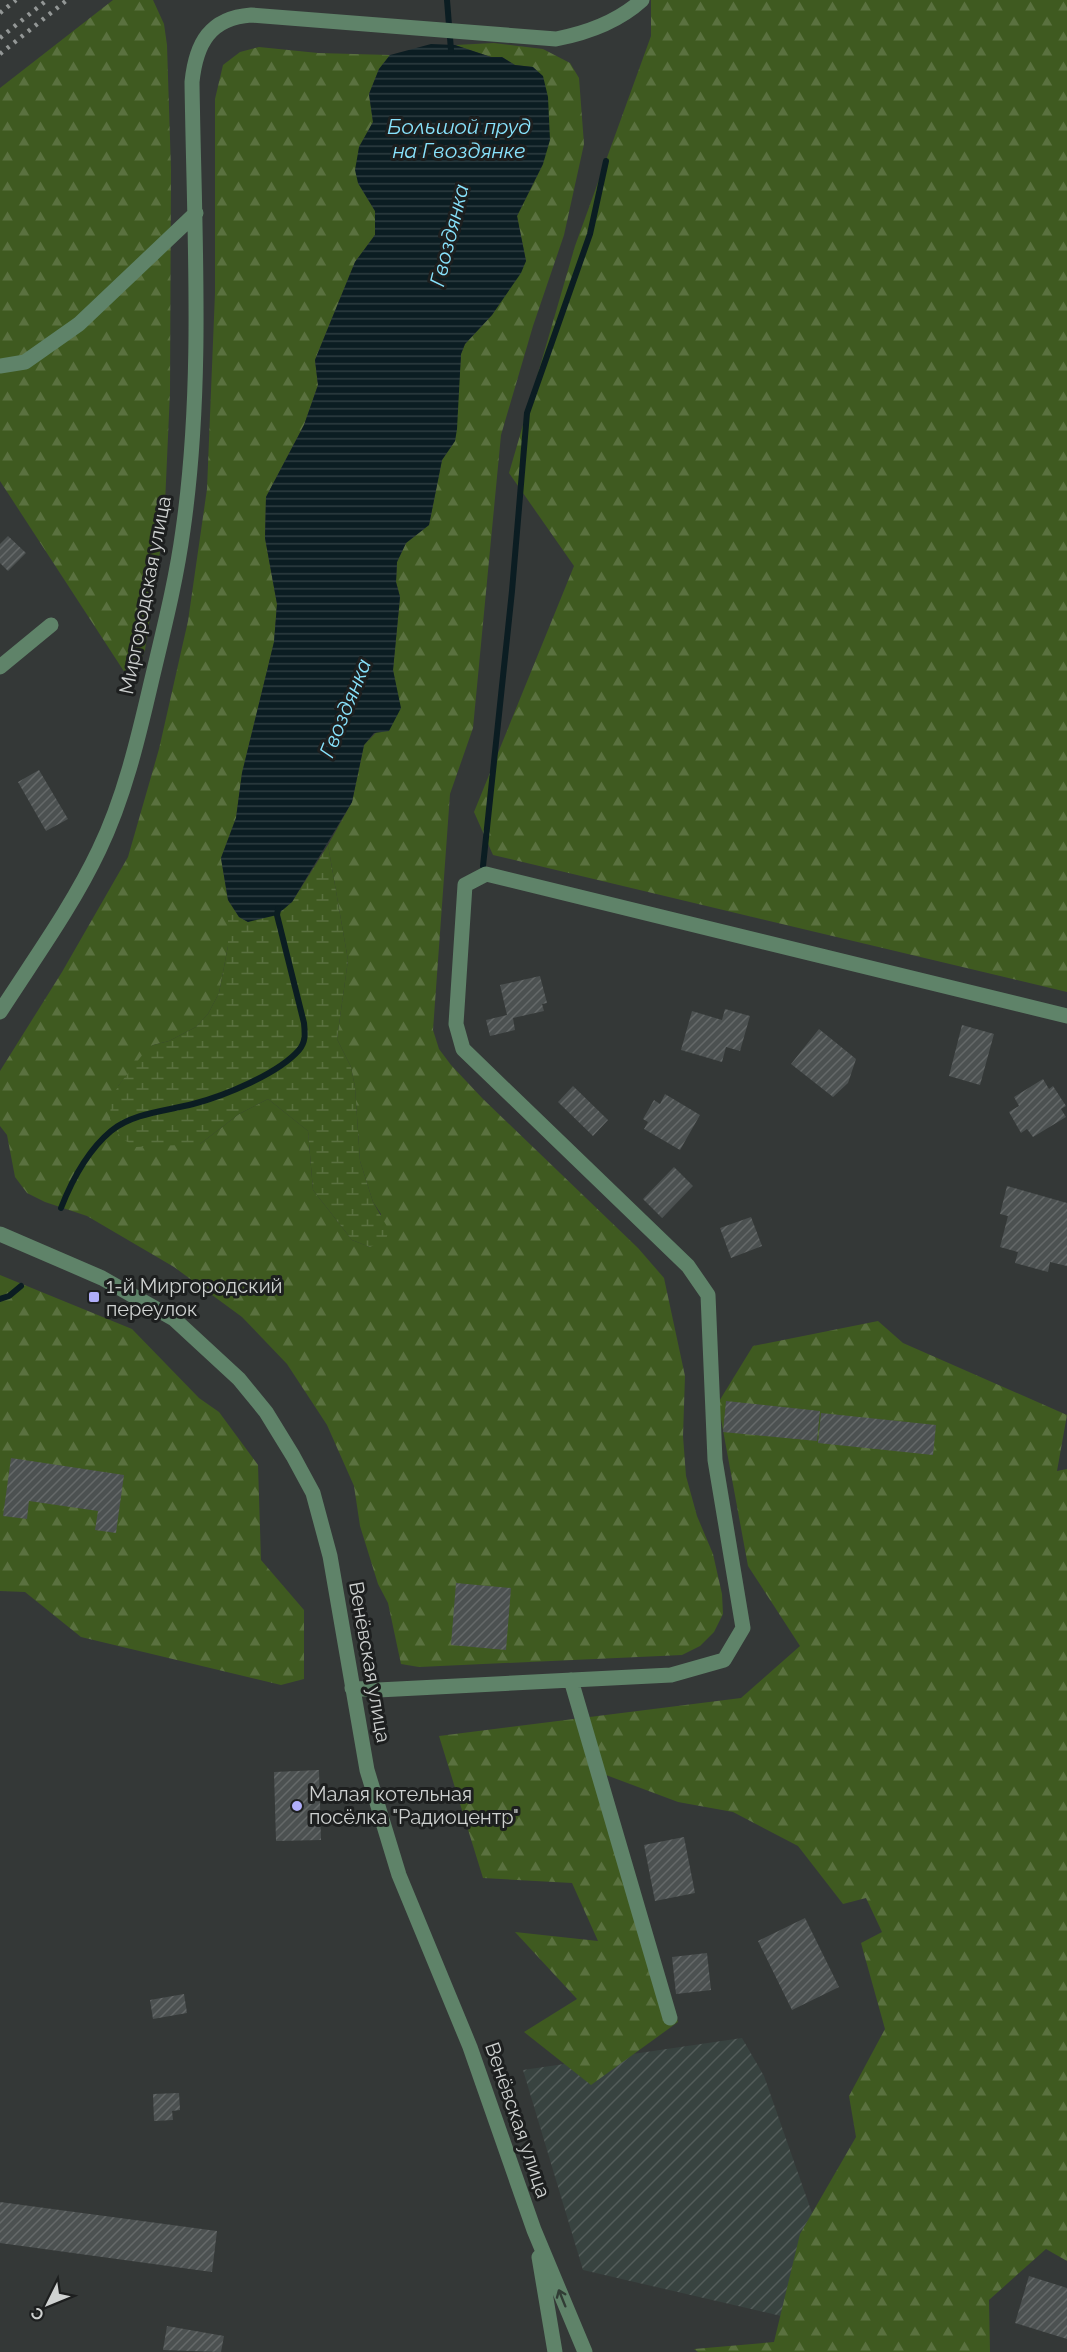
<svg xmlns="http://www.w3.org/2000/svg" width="1067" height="2352" font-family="Raleway,sans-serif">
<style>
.industrial{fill:url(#industrial-furrows)}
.forest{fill:url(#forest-firs)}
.wetland{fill:url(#wetland-marsh)}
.water{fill:url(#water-rules)}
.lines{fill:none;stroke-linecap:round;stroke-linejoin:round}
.stream{stroke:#0b1d22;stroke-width:6}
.building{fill:url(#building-hatch)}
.minor{stroke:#5f8369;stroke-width:15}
.rail{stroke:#939796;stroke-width:4.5;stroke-dasharray:3 6;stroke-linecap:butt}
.oneway{stroke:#313d35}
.poi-dot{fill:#b0aefa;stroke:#1d1f1f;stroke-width:2}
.labels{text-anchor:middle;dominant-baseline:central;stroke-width:6;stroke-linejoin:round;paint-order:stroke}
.street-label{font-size:20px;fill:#cfd2d1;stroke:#1d1f1f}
.poi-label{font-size:20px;fill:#cfd2d1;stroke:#1d1f1f;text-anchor:start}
.water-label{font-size:21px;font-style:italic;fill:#88e3fd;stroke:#1d1f1f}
</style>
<defs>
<pattern id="industrial-furrows" width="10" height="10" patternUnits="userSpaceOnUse" patternTransform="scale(1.5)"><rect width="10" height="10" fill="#384340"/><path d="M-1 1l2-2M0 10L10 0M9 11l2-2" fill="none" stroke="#545d5b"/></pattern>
<pattern id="forest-firs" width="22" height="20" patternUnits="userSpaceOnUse" patternTransform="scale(1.5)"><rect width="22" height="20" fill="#3f5a20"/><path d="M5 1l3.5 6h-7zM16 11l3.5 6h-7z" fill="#5a713f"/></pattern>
<pattern id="wetland-marsh" width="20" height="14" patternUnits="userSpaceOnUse" patternTransform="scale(1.5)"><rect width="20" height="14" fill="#3f5a20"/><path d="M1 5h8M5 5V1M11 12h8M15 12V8" fill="none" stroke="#5a713f"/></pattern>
<pattern id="water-rules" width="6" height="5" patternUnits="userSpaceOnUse" patternTransform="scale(1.5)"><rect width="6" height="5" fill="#0b1d22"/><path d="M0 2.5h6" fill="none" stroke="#2e3d41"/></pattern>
<pattern id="building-hatch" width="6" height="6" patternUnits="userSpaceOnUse" patternTransform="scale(1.5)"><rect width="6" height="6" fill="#4c5151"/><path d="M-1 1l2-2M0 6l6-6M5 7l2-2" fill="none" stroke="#656969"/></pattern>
</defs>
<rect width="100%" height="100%" fill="#343837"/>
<path class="industrial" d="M742,2038L764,2076L854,2333L583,2270L523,2070Z"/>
<path class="forest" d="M113,0H153L164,24L167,45L171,170L170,392L164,526L145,650L135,673L127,676L0,481V88Z
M651,0H1067V992L493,855L474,812L574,566L509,473L575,246L651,36Z
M494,43L543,49L570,63L579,78L584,144L564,235L533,326L501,435L473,728L450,794L433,1030L439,1049L451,1065L483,1099L638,1248L664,1278L685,1376L683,1436L686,1476L697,1516L713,1554L722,1594L723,1614L714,1632L700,1646L682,1655L419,1667L401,1664L388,1603L378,1584L360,1526L354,1486L327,1425L287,1364L242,1317L174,1267L87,1216L45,1202L27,1193L15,1177L7,1135L0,1126V1071L62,972L128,857L159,749L188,621L207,489L215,293V99L223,65L240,52L259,47L318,53L390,55L379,69L369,94L373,122L359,147L358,183L375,211V235L355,262L328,328L315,360L318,385L304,425L266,497L265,538L277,604L274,642L242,773L236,818L221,858L228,900V946L219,993L208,1014L196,1027L169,1041L153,1045L118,1086L200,1144L239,1114L268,1099L308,1131L313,1190L352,1240L370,1247L381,1214L373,1202L360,1161L355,1087L351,1067L337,1039L348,960L328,845L352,802L364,745L400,708L393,670L400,597L396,582L397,562L406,543L429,525L442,460L455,441L461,354L465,344L492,315L526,261L517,216L543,164L533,67L515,65L502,57H491L455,45Z
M0,1275L132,1329L199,1398L219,1412L258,1465L261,1560L304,1610V1679L281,1685L81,1637L25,1592L0,1591Z
M878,1321L903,1343L1067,1415L1057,1471L1067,1469V2261L1046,2249L989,2300L990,2352H698L694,2349L774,2342L800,2234L856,2137L849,2096L885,2029L861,1943L882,1932L866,1898L843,1904L798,1846L733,1812L678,1802L606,1775L678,2022L591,2085L524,2032L577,1999L515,1932L598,1941L572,1883L483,1878L439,1736L741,1698L800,1646L748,1566L718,1403L753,1346Z"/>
<path class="wetland" d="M328,845L348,960L337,1039L351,1067L355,1087L360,1161L373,1202L389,1230L386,1239L370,1247L352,1240L313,1190L308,1131L268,1099L239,1114L200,1144L136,1147L121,1138L110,1119L111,1101L118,1086L143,1054L153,1045L169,1041L196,1027L208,1014L219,993L228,946V900L239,917L248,922L292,902Z"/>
<path class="water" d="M431,44L455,45L491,57H502L515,65L533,67L543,76L548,97L550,140L543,164L517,216L526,261L521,273L492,315L465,344L461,354L457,429L455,441L442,460L429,525L406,543L397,562L396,582L400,597L393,670L401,708L389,731L374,733L364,745L352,802L292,902L277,915L248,922L239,917L228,900L221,858L236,818L242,773L274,642L277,604L265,538L266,497L304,425L318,385L315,360L328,328L355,262L375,235V211L358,183L355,170L359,147L373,122L369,94L379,69L390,55Z"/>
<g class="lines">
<path class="stream" d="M447,0L451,50
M483,866L512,591L527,413L590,234L606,161
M61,1208C72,1180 87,1151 111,1131C133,1113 166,1111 193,1104C224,1096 278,1074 299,1050C306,1042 305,1033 304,1023L277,915L278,909
M0,1299L9,1296L21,1286"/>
</g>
<path class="building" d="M8,536L26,553L8,571L0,563V544Z
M39,770L68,819L46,831L18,782Z
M540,976L547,1003L542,1004L544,1011L513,1018L515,1030L490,1036L486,1020L507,1015L500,985Z
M725,1009L750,1016L740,1051L726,1047L722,1062L681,1050L692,1011L722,1020Z
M962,1025L994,1034L980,1085L949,1076Z
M819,1029L856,1059L848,1083L833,1097L791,1064Z
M1043,1079L1049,1089L1053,1086L1066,1106L1061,1109L1066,1117L1033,1137L1027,1129L1021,1133L1009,1112L1019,1106L1014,1097Z
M573,1086L608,1120L593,1136L558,1102Z
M665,1094L700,1115L680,1150L644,1129L648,1122L643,1119L654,1100L660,1104Z
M674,1167L693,1186L662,1218L643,1199Z
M1007,1186L1067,1203V1266L1050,1262L1048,1272L1015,1263L1018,1252L1000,1247L1008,1216L1000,1214Z
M751,1217L762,1246L731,1258L720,1228Z
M726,1401L820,1411L817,1441L723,1432Z
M821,1413L936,1425L933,1455L818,1443Z
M11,1458L124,1475L116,1533L95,1530L98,1511L29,1501L27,1519L3,1516Z
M456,1583L511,1588L506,1650L451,1645Z
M319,1770L321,1840L276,1841L274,1772Z
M684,1837L695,1893L655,1901L644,1845Z
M805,1918L839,1987L792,2010L758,1941Z
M707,1953L711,1990L676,1994L672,1957Z
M184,1994L187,2013L153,2019L150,2000Z
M179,2093L180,2110L172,2111L173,2120L154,2121L153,2094Z
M0,2202L217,2231L212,2272L0,2243Z
M1029,2276L1067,2288V2339L1015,2323Z
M167,2326L224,2336L221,2352L163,2350Z"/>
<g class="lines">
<path class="minor" d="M0,366L25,362L79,324L196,213
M0,667L51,625
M0,1012C34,959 72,907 99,850C124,798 138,739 151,683C163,632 176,582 183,530C204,383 194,230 192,82C196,43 210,18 251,15L556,39C587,33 619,21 642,0
M0,1234L102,1278L174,1319L239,1379L266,1412L293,1456L313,1493L330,1556L367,1770L399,1875L470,2047L534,2230L585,2352
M571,1680L670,2018
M352,1688L378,1690L671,1675L724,1660L743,1628L715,1460L708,1295L688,1266L463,1049L456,1024L465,885L486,874L1067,1016
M539,2257L555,2352"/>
<path class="rail" d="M0,13L16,0
M0,38L47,0
M0,54L67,0"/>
</g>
<defs><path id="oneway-shaft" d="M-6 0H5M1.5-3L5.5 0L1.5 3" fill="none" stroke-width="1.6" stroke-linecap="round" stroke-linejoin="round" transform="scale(1.5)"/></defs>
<use class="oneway" href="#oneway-shaft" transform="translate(562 2298) rotate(-112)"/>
<g class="poi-dot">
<rect x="88" y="1291" width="12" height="12" rx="3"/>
<circle cx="297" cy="1806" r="6"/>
</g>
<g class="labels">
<g class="street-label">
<text transform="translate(145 595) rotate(-79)">Миргородская улица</text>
<text transform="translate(370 1662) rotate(80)">Венёвская улица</text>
<text transform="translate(518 2120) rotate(71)">Венёвская улица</text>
</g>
<g class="poi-label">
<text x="106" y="1286">1-й Миргородский<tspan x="106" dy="23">переулок</tspan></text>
<text x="309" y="1794">Малая котельная<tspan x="309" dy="23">посёлка "Радиоцентр"</tspan></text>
</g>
<g class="water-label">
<text x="459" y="126">Большой пруд<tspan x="459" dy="24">на Гвоздянке</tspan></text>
<text transform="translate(449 235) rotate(-76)">Гвоздянка</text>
<text transform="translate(345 708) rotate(-68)">Гвоздянка</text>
</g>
</g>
<g transform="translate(48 2304) rotate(227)" stroke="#1d1f1f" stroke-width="4.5" paint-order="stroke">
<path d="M0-4.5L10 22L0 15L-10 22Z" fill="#cfd2d1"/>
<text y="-9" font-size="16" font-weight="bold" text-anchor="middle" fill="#cfd2d1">С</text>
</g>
</svg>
